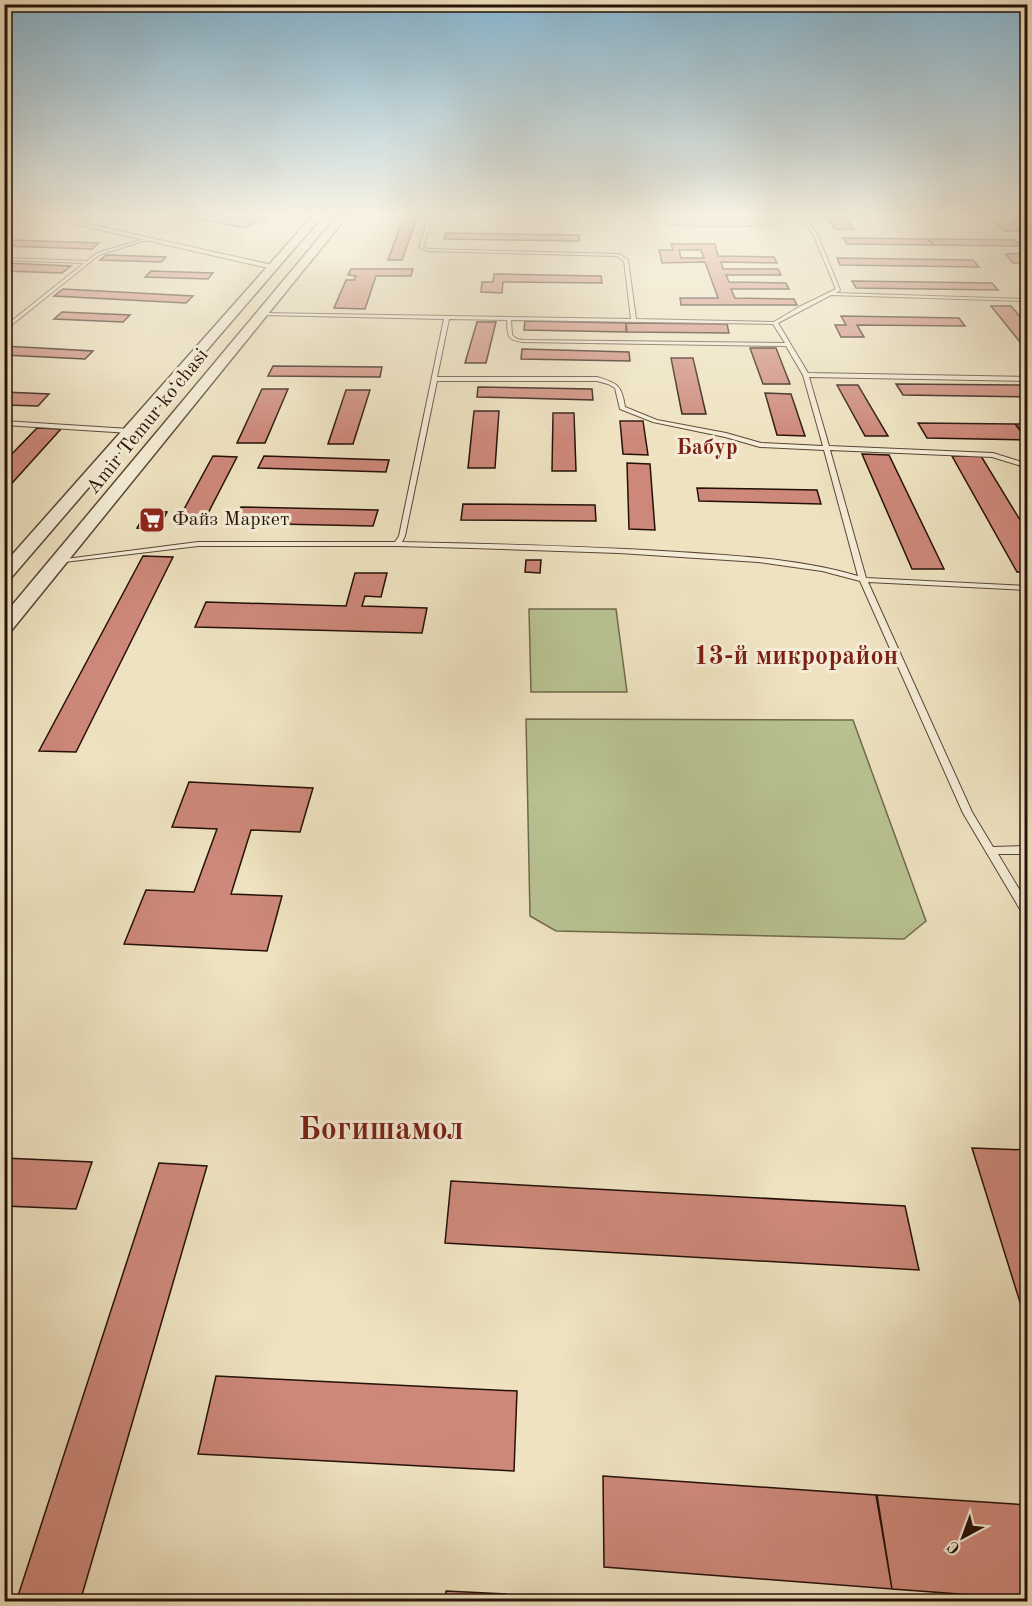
<svg xmlns="http://www.w3.org/2000/svg" width="1032" height="1606" font-family="'Old Standard TT',serif">
<style>
.green{fill:#b9c392;stroke:#706a4d;stroke-width:1.5}
.building{fill:#cd887a;stroke:#261108;stroke-width:1.5;fill-rule:evenodd}
.lines{fill:none;stroke-linecap:round;stroke-linejoin:round}
.service-casing{stroke:#584536;stroke-width:2}
.minor-casing{stroke:#584536;stroke-width:2}
.tertiary-casing{stroke:#584536;stroke-width:3}
.service{fill:#f4ecd6;fill-rule:evenodd}
.minor{fill:#f4ecd6;fill-rule:evenodd}
.tertiary{fill:#f4ecd6;fill-rule:evenodd}
.labels{text-anchor:middle;dominant-baseline:central;stroke-width:6;stroke-linejoin:round;paint-order:stroke}
.far-street-label{font-size:20px;fill:#261108;stroke:#f4ecd6}
.far-poi-label{font-size:20px;fill:#261108;stroke:#f4ecd6;text-anchor:start}
.far-neighbourhood-label{font-size:22px;font-weight:bold;fill:#7a1f14;stroke:#f4ecd6}
.neighbourhood-label{font-size:26px;font-weight:bold;fill:#7a1f14;stroke:#f4ecd6}
.near-neighbourhood-label{font-size:32px;font-weight:bold;fill:#7a1f14;stroke:#f4ecd6}
</style>
<rect width="100%" height="100%" fill="#eee2c0"/>
<filter id="stains"><feTurbulence type="fractalNoise" baseFrequency=".00333" numOctaves="4"/><feColorMatrix values="0 0 0 0 .2 0 0 0 0 .09 0 0 0 0 .02 0 0 0 .5 -.17"/></filter>
<radialGradient id="worn" r=".72"><stop offset=".6" stop-color="#630" stop-opacity="0"/><stop offset="1" stop-color="#630" stop-opacity=".3"/></radialGradient>
<path class="green" d="M640,214H785L786,216L777,224L766,226C740,226 656,231 640,214Z
M529,609H616L627,692H531Z
M526,719L853,720L926,921L904,939L556,931L530,916Z"/>
<path class="building" d="M196,214H246L266,218L245,228L188,217Z
M445,214H577V219L444,217Z
M825,214H842L854,229H835Z
M986,214H1012L1028,231H1004Z
M403,219L416,220L402,260H388Z
M446,233L579,235V241L444,239Z
M843,238L928,239L933,245L847,244Z
M929,239L1015,240L1021,246L934,245Z
M12,240L99,243L92,249L4,246Z
M671,244H715L718,256L774,257L777,263L721,262L723,269H778L781,275H726L729,282L786,283L789,289H731L735,298L794,299L797,305H681L680,298H718L705,262L662,263L659,250H673ZM679,250H701L704,258H681Z
M1028,253V263H1013L1006,254Z
M106,255L166,257L161,262L100,260Z
M837,258L973,260L979,267L840,265Z
M4,263L71,266L62,273L4,271Z
M351,269H413L411,276H376L365,309L334,308L346,280H354L356,276L348,275Z
M151,271L213,273L208,279L145,277Z
M494,274L601,276L602,283L503,282L502,293L481,292L482,282H493Z
M852,281L992,283L998,290L856,288Z
M63,289L193,296L186,303L54,296Z
M991,306H1011L1028,326V352Z
M62,312L130,315L123,322L54,319Z
M841,316L959,318L965,326L857,325L864,337H841L835,325H846Z
M525,321L626,323V332L524,330Z
M477,322H496L486,363H465Z
M626,323L727,324L729,333L627,332Z
M4,346L93,351L85,359L4,355Z
M750,348H776L790,384H763Z
M522,349L629,352L630,361L521,359Z
M671,358H693L706,414H682Z
M273,366L382,367L380,377L268,376Z
M896,384L1028,385V397L903,395Z
M837,385H858L888,436H865Z
M478,387L592,389L593,400L477,397Z
M262,389H288L265,443H237Z
M346,390H370L353,444H328Z
M4,392L49,394L38,406L4,405Z
M765,393L791,394L805,436L777,435Z
M474,411H499L495,468H468Z
M553,413H574L576,471H552Z
M620,421H643L648,455L623,454Z
M918,423L1015,424L1027,440L927,438Z
M1016,424H1028V440H1027Z
M37,428L61,429L4,492V462Z
M862,454L889,455L944,569H912Z
M213,456L237,457L203,523L177,522Z
M264,456L389,460L386,472L258,468Z
M952,456H981L1028,533V572H1017Z
M627,463L650,464L655,530L629,529Z
M697,488L817,490L821,504L699,501Z
M463,504L595,505L596,521L461,520Z
M241,507L378,510L373,526L234,523Z
M147,511L167,512L158,529L137,528Z
M143,556L173,557L76,752L39,751Z
M526,560H541L540,573L525,572Z
M355,573H387L381,597L365,596L362,606L427,608L422,633L195,627L206,602L346,606Z
M189,782L313,788L300,832L251,830L231,894L282,896L267,951L124,944L146,890L194,892L217,829L172,827Z
M972,1148L1028,1150V1328Z
M4,1158L92,1162L76,1209L4,1206Z
M159,1163L207,1166L80,1602H16Z
M451,1181L905,1206L919,1270L445,1243Z
M216,1376L517,1391L514,1471L198,1454Z
M603,1476L876,1495L892,1589L604,1567Z
M877,1495L1028,1505V1599L892,1589Z
M446,1591L506,1594V1602H445Z"/>
<g class="lines">
<g class="service-casing">
<path id="service" d="M33,214H38L4,226V224Z
M430,214H434L423,247L428,249L619,254L628,260L636,319L774,322L799,307L836,289L814,236L800,214H804L818,236L840,290L836,293L1028,299V301L831,295L778,323L808,373L1028,377V381L809,377L829,446L993,453L1028,464V468L992,457L830,450L866,578L1028,586V590L868,582L972,812L993,847L1028,846V854H998L1028,904V917L1024,916L963,813L860,581L822,571L758,562L619,553L471,548L397,546H198L56,563L55,562L58,560L198,542H395L399,536L444,319L263,315H261V313L631,319L624,261L617,256L427,251L419,247ZM449,319L507,320C508,335 506,340 523,342L786,346L803,375L823,446L761,443L726,433L657,420L625,407C622,385 617,383 597,377H437ZM511,320L773,324L785,343L523,340L517,339L512,335ZM437,381H597L608,384L615,388L620,409L653,422L725,437L760,447L824,450L858,576C800,559 739,556 679,552C586,546 494,544 402,542L405,536Z
M147,238L150,239L99,255L4,331V327L84,263L4,260V258L87,261L97,253Z
M4,421L130,429L133,431L130,433L4,425Z"/>
</g>
<g class="minor-casing">
<path id="minor" d="M30,214H43L277,266L273,269Z"/>
</g>
<g class="tertiary-casing">
<path id="tertiary" d="M314,214H324L10,579L4,580V564Z
M339,214H349L11,631L4,633V615Z"/>
</g>
<use href="#service" class="service"/>
<use href="#minor" class="minor"/>
<use href="#tertiary" class="tertiary"/>
</g>
<linearGradient id="sky" x2="0" y2="1"><stop stop-color="#88b8d4"/><stop offset="0.49" stop-color="#f7f2e3"/><stop offset="1" stop-color="#f7f2e3" stop-opacity="0"/></linearGradient>
<rect width="1032" height="438" fill="url(#sky)"/>
<defs>
<g id="supermarket-square" transform="scale(1.35)"><rect x="-9" y="-9" width="18" height="18" rx="4" fill="#8f2418" stroke="#f4ecd6"/><path d="M-6-5.5h2.5l.6 2H6L4.5 2H-2.5L-4.4-4H-6ZM-1.5 3.2a1.3 1.3 0 1 0 .1 0ZM3 3.2a1.3 1.3 0 1 0 .1 0Z" fill="#fff"/></g>
</defs>
<g fill-rule="evenodd">
<use href="#supermarket-square" x="152" y="520"/>
</g>
<g class="labels">
<g class="far-street-label">
<text transform="translate(148 422) rotate(-51)">Amir Temur koʻchasi</text>
</g>
<g class="far-poi-label">
<text x="172" y="520">Файз Маркет</text>
</g>
<g class="far-neighbourhood-label">
<text x="707" y="448">Бабур</text>
</g>
<g class="neighbourhood-label">
<text x="796" y="657">13-й микрорайон</text>
</g>
<g class="near-neighbourhood-label">
<text x="381" y="1131">Богишамол</text>
</g>
</g>
<rect width="1032" height="1606" fill="none" stroke="#eee2c0" stroke-width="24"/>
<rect x="6" y="6" width="1020" height="1594" fill="none" stroke="#261108" stroke-width="3"/>
<rect x="12" y="12" width="1008" height="1582" fill="none" stroke="#261108" stroke-width="1.5"/>
<g transform="translate(963 1537) rotate(221)" stroke="#f4ecd6" stroke-width="4.5" paint-order="stroke">
<path d="M0-4.5L10 22L0 15L-10 22Z" fill="#261108"/>
<text y="-9" font-size="16" font-weight="bold" text-anchor="middle" fill="#261108">С</text>
</g>
<rect width="100%" height="100%" filter="url(#stains)"/>
<rect width="100%" height="100%" fill="url(#worn)"/>
</svg>
